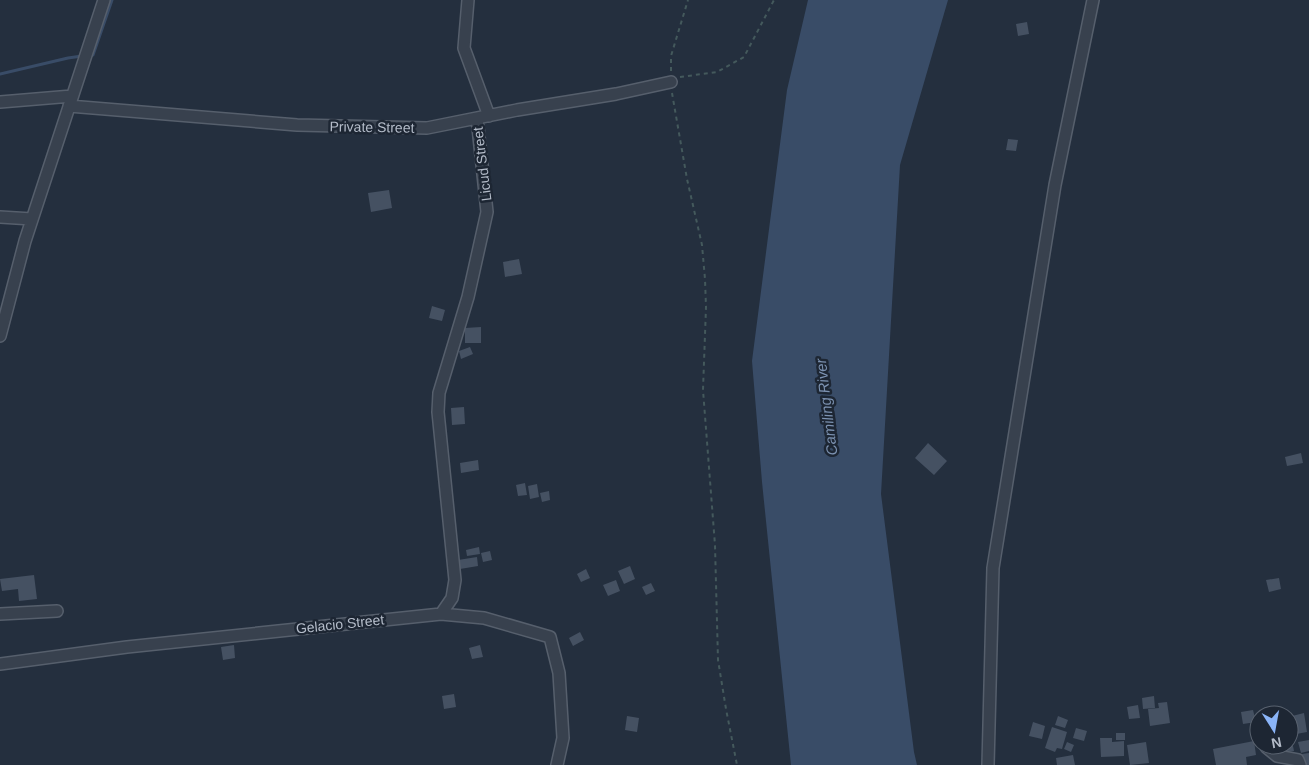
<svg xmlns="http://www.w3.org/2000/svg" width="1309" height="765" font-family="Arial,sans-serif">
<style>
.water{fill:#394c67}
.lines{fill:none;stroke-linecap:round;stroke-linejoin:round}
.stream{stroke:#394c67;stroke-width:3}
.building{fill:#455162}
.minor-casing{stroke:#565f6c;stroke-width:14}
.path{stroke:#44595c;stroke-width:2;stroke-dasharray:4 4;stroke-linecap:butt}
.minor{stroke:#38414e;stroke-width:11}
.labels{text-anchor:middle;dominant-baseline:central;stroke-width:5;stroke-linejoin:round;paint-order:stroke}
.street-label{font-size:14px;fill:#b4bcc9;stroke:#1d2633}
.water-label{font-size:15px;font-style:italic;fill:#7c92b1;stroke:#1d2633}
</style>
<rect width="100%" height="100%" fill="#242f3e"/>
<path class="water" d="M808,0H948L900,165L881,494L914,752L917,765H791L762,482L752,361L787,90Z"/>
<g class="lines">
<path class="stream" d="M89,55H93L112,0
M0,74L68,58L82,56"/>
</g>
<path class="building" d="M1027,22L1029,34L1018,36L1016,24Z
M1008,139L1018,140L1016,151L1006,150Z
M389,190L392,208L371,212L368,193Z
M519,259L522,274L505,277L503,262Z
M432,306L445,310L442,321L429,318Z
M481,327V343H465V328Z
M470,347L473,354L461,359L459,351Z
M464,407L465,424L452,425L451,408Z
M928,443L947,461L934,475L915,458Z
M1301,453L1303,463L1287,466L1285,457Z
M478,460L479,470L461,473L460,463Z
M525,483L527,495L518,496L516,485Z
M537,484L539,497L530,499L528,486Z
M549,491L550,500L542,502L540,493Z
M479,547L480,554L467,556L466,550Z
M490,551L492,560L483,562L481,553Z
M477,557L478,566L460,569L458,560Z
M630,566L635,579L624,584L618,571Z
M586,569L590,578L581,582L577,574Z
M34,575L37,599L19,601L18,589L2,591L0,579Z
M1279,578L1281,589L1269,592L1266,580Z
M616,580L620,591L608,596L603,585Z
M651,583L655,591L646,595L642,587Z
M580,632L584,640L573,646L569,638Z
M234,645L235,658L223,660L221,647Z
M480,645L483,657L472,659L469,648Z
M454,694L456,707L444,709L442,696Z
M1154,696L1155,708L1143,709L1142,698Z
M1167,702L1170,723L1150,726L1148,709L1159,708L1158,703Z
M1138,705L1140,718L1129,719L1127,707Z
M1253,710L1256,722L1243,724L1241,712Z
M1304,713L1307,732L1291,735L1289,721H1293L1292,716Z
M627,716L639,718L637,732L625,730Z
M1058,716L1068,720L1065,728L1055,725Z
M1033,722L1045,726L1042,739L1029,736Z
M1052,727L1067,732L1062,749L1057,748L1055,752L1045,748Z
M1076,728L1087,731L1084,741L1073,738Z
M1116,733H1125V740H1116Z
M1289,736H1291L1294,751L1274,754L1272,745H1289Z
M1100,738H1112V742L1124,741V756L1101,757Z
M1309,740V751L1301,753L1298,742Z
M1254,741L1256,755L1246,757L1247,765H1216L1213,749Z
M1067,742L1074,745L1071,752L1064,749Z
M1146,742L1149,763L1130,765L1127,745Z
M1309,753V765H1304L1302,754Z
M1073,755L1075,765H1057L1056,758Z"/>
<g class="lines">
<g class="minor-casing">
<path id="minor" d="M468,0L464,48L489,116
M0,102L72,96
M69,106L297,125L427,128L517,110L616,94L671,82
M0,217L32,219
M0,336L25,241L104,0
M0,614L57,611
M441,614L452,598L455,580L438,412L439,393L468,297L487,212L477,118
M0,664L127,647L441,614L484,618L550,637L559,673L563,738L557,765
M1266,747L1277,756L1298,760L1300,765
M988,765L993,568L1055,185L1093,0"/>
</g>
<path class="path" d="M671,71V56L688,0
M680,77L717,72L744,57L774,0
M672,93L687,179L702,245L705,279L706,307L703,390L715,545L718,660L726,709L737,765"/>
<use href="#minor" class="minor"/>
</g>
<g class="labels">
<g class="street-label">
<text transform="translate(372 127) rotate(1)">Private Street</text>
<text transform="translate(482 164) rotate(-97)">Licud Street</text>
<text transform="translate(340 624) rotate(-6)">Gelacio Street</text>
</g>
<g class="water-label">
<text transform="translate(826 407) rotate(-97)">Camiling River</text>
</g>
</g>
<g transform="translate(1274 730) rotate(169)"><circle r="24" fill="#1d2633" stroke="#59626f"/>
<path d="M0-4L9 19L0 12L-9 19Z" fill="#8ab4f8"/>
<text y="-8" font-size="14" font-weight="bold" text-anchor="middle" fill="#b4bcc9">N</text>
</g>
</svg>
